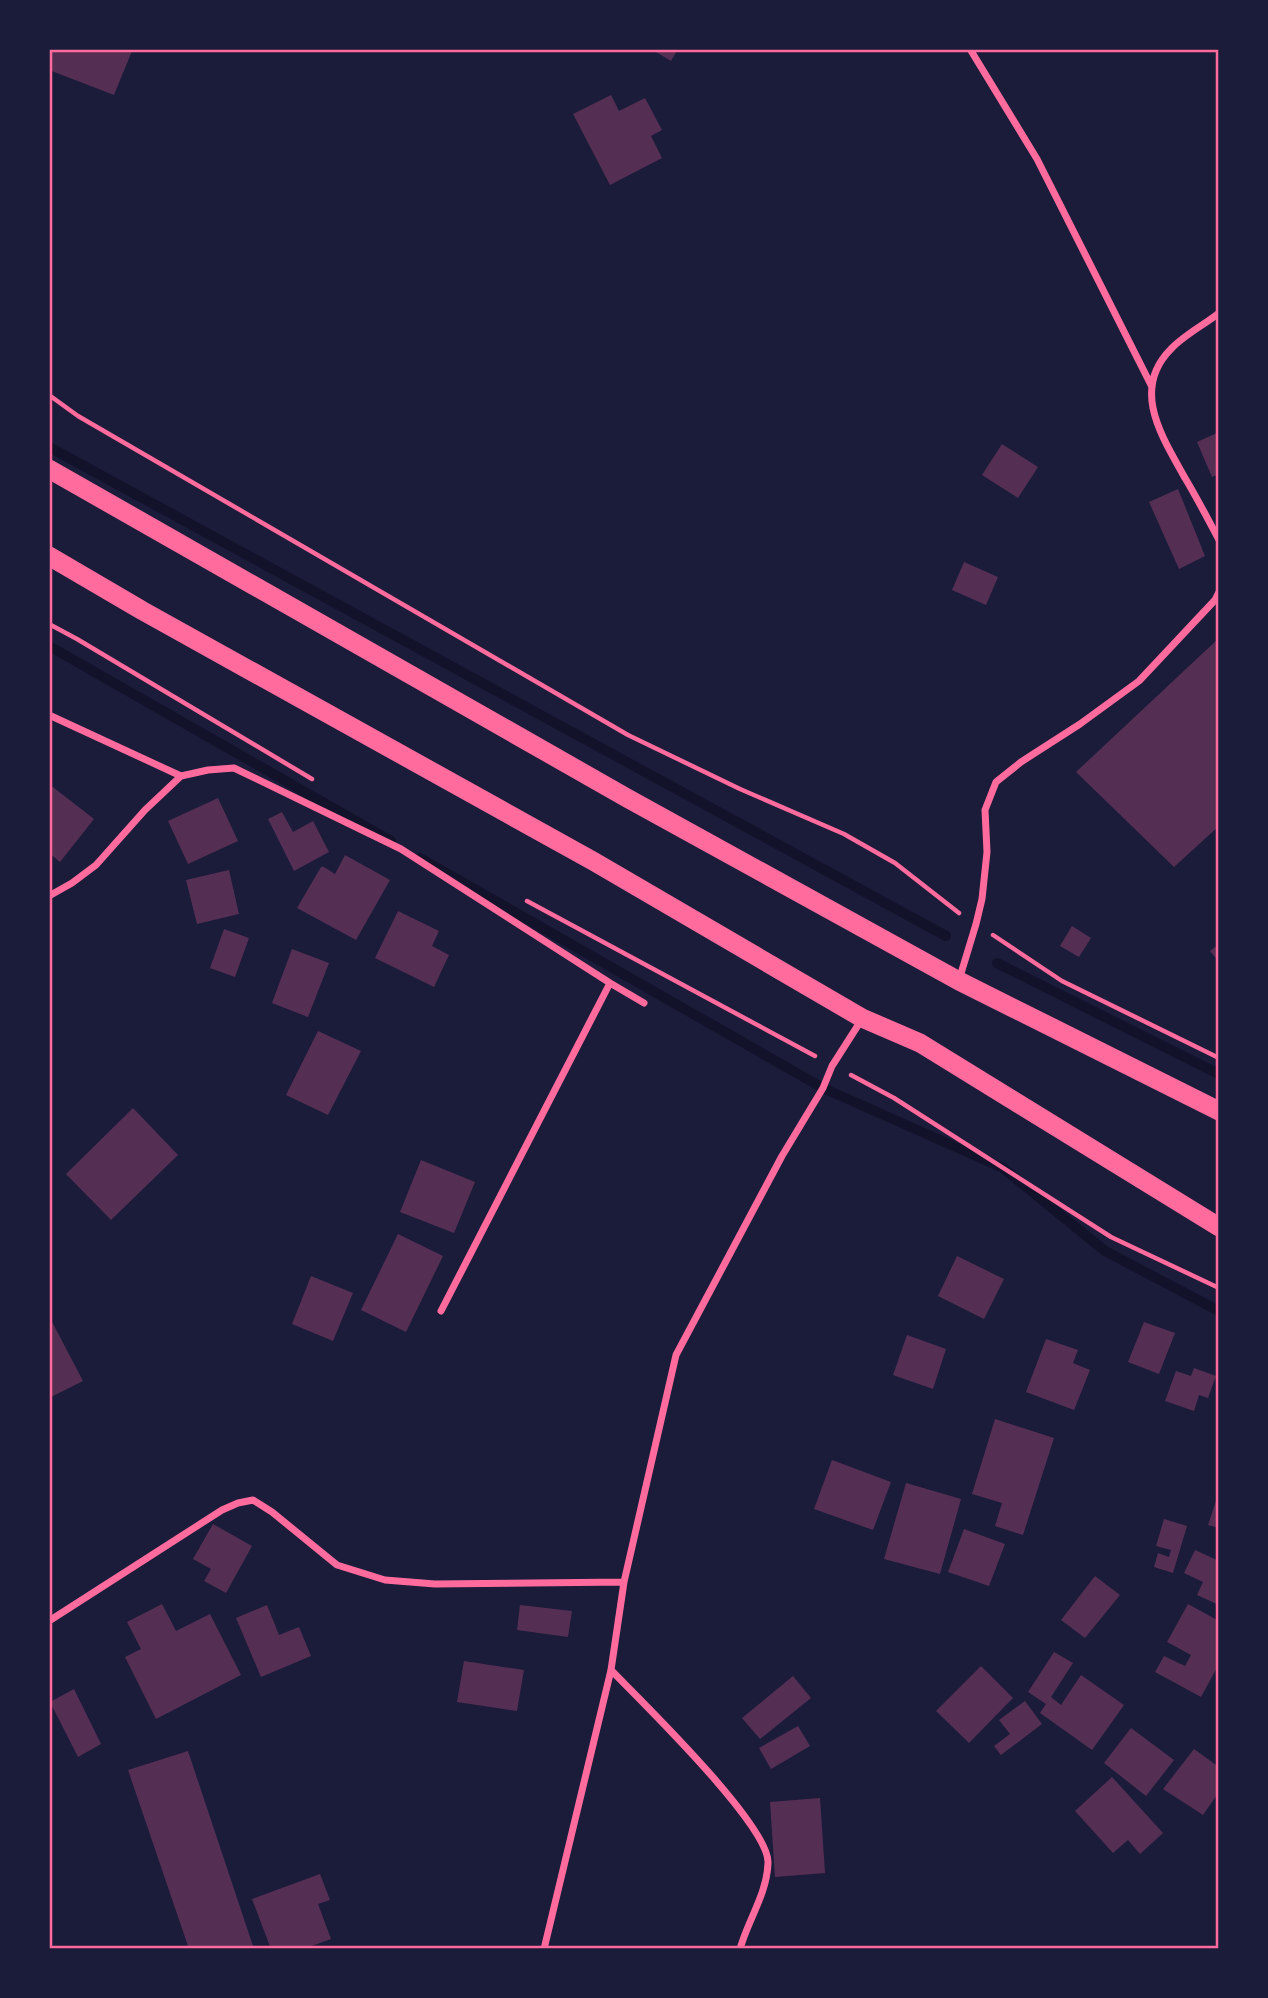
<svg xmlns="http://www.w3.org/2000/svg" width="1268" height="1998" font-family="'Public Sans',sans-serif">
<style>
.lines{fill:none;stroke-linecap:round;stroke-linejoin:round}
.stream{stroke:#12122b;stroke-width:10}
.building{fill:#542f53}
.path{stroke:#ff6b9d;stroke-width:4.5}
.minor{stroke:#ff6b9d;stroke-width:7}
.trunk{stroke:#ff6b9d;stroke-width:19}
.neatline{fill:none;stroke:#ff6b9d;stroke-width:2.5}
</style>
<rect width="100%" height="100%" fill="#1b1b3a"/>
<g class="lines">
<path class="stream" d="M49,447L946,936
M49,646L391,841
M420,858L823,1088L1003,1168L1105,1251L1219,1311
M997,963L1219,1074"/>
</g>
<path class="building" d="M49,49H127L132,51L114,95L49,70Z
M651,49H678L671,61Z
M611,95L619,111L645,98L662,130L651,136L662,158L610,185L573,114Z
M1219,432V474L1212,477L1197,442Z
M1002,444L1038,467L1018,498L982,475Z
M1178,489L1205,556L1179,569L1149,502Z
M964,562L998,577L986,605L952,590Z
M1219,638V826L1174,867L1076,772Z
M49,784L94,819L60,862L49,853Z
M218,798L238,841L188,864L168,821Z
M282,812L293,832L313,821L329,852L294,871L268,819Z
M345,855L390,880L356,940L297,908L321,867H324L335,874Z
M229,870L239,914L197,924L186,880Z
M398,911L439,931L432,946L449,955L434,987L375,958Z
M1072,926L1091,938L1079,957L1060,946Z
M224,929L249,938L235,977L210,968Z
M1219,944V962L1210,951Z
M292,949L329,963L308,1017L272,1003Z
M318,1031L361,1051L328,1115L286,1095Z
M133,1108L178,1155L111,1220L66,1174Z
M421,1160L475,1182L454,1233L400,1212Z
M398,1234L443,1256L406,1332L361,1310Z
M957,1256L1004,1279L984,1319L938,1296Z
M311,1276L353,1293L333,1341L292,1324Z
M49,1316L83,1381L49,1398Z
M1144,1322L1175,1333L1159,1374L1128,1362Z
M907,1335L946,1349L933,1389L893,1375Z
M1046,1339L1078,1350L1073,1363L1090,1370L1074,1410L1026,1392Z
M1194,1368L1216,1376L1208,1398L1199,1395L1194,1411L1165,1401L1176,1371L1191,1376Z
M995,1419L1054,1438L1023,1535L995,1526L1002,1503L972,1494Z
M832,1460L891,1482L873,1530L814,1509Z
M906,1483L961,1499L940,1574L884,1559Z
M1216,1501L1219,1502V1528L1208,1525Z
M1164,1519L1187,1526L1173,1573L1154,1567L1158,1553L1169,1557L1171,1550L1156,1546Z
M213,1524L252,1546L226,1593L204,1581L211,1569L193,1559Z
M964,1529L1005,1544L989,1586L948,1572Z
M1195,1550L1219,1561V1605L1197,1595L1203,1582L1184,1573Z
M1095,1576L1120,1595L1085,1638L1061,1620Z
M162,1604L176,1631L210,1614L241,1675L156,1719L125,1657L141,1649L127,1622Z
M1188,1604L1219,1621V1664L1201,1697L1155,1672L1164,1656L1185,1666L1191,1655L1167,1642Z
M267,1605L279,1635L299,1627L311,1656L261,1677L236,1618Z
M520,1605L572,1611L568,1637L517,1630Z
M1054,1652L1073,1663L1051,1697L1061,1705L1081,1675L1124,1705L1092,1750L1040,1713L1046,1704L1028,1692Z
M464,1661L524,1670L517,1711L457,1702Z
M981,1666L1013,1698L969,1743L936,1711Z
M793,1676L811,1698L760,1739L742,1718Z
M74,1689L101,1744L78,1757L50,1702Z
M1025,1701L1042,1724L1001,1755L994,1746L1010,1734L999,1720Z
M798,1726L810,1746L771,1769L759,1748Z
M1131,1728L1174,1760L1146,1796L1104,1763Z
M1194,1749L1219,1767V1792L1203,1815L1163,1789Z
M188,1751L254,1949H189L128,1770Z
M1112,1777L1163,1833L1140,1854L1128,1840L1113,1853L1075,1811Z
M820,1798L825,1873L775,1877L770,1802Z
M320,1874L330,1900L318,1904L331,1939L303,1949H271L252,1899Z"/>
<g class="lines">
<path class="path" d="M49,395L78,416L628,735L740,789L844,834L895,863L959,913
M49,624L77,639L312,779
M527,901L815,1056
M993,935L1062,981L1219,1058
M851,1075L894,1098L1111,1237L1219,1288"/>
<path class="minor" d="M970,49L1037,159L1152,387
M1219,313C1204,325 1184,335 1171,349C1130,390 1163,438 1185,478C1197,498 1208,519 1219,540
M49,715L181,776
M49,896L72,883L96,865L145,810L181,776L208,770L234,768L401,849L610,983L644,1003
M959,980L976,924L982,899L987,852L985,810L996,782L1021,762L1080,724L1139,681L1215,600L1219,592
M441,1311L610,983
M49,1621L222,1510L238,1503L253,1500L272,1512L337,1565L385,1580L435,1584L624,1582
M611,1670C641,1701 770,1826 768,1863C767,1894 748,1920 740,1949
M544,1949L611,1670L624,1582L676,1355L782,1156L823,1088L832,1066L862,1019"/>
<path class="trunk" d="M49,469L627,798L959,981L1219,1111
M49,556L143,611L593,861L862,1018L920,1043L1219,1227"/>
</g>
<rect width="1268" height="1998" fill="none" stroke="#1b1b3a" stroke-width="102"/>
<rect x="51" y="51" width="1166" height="1896" class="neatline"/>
</svg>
